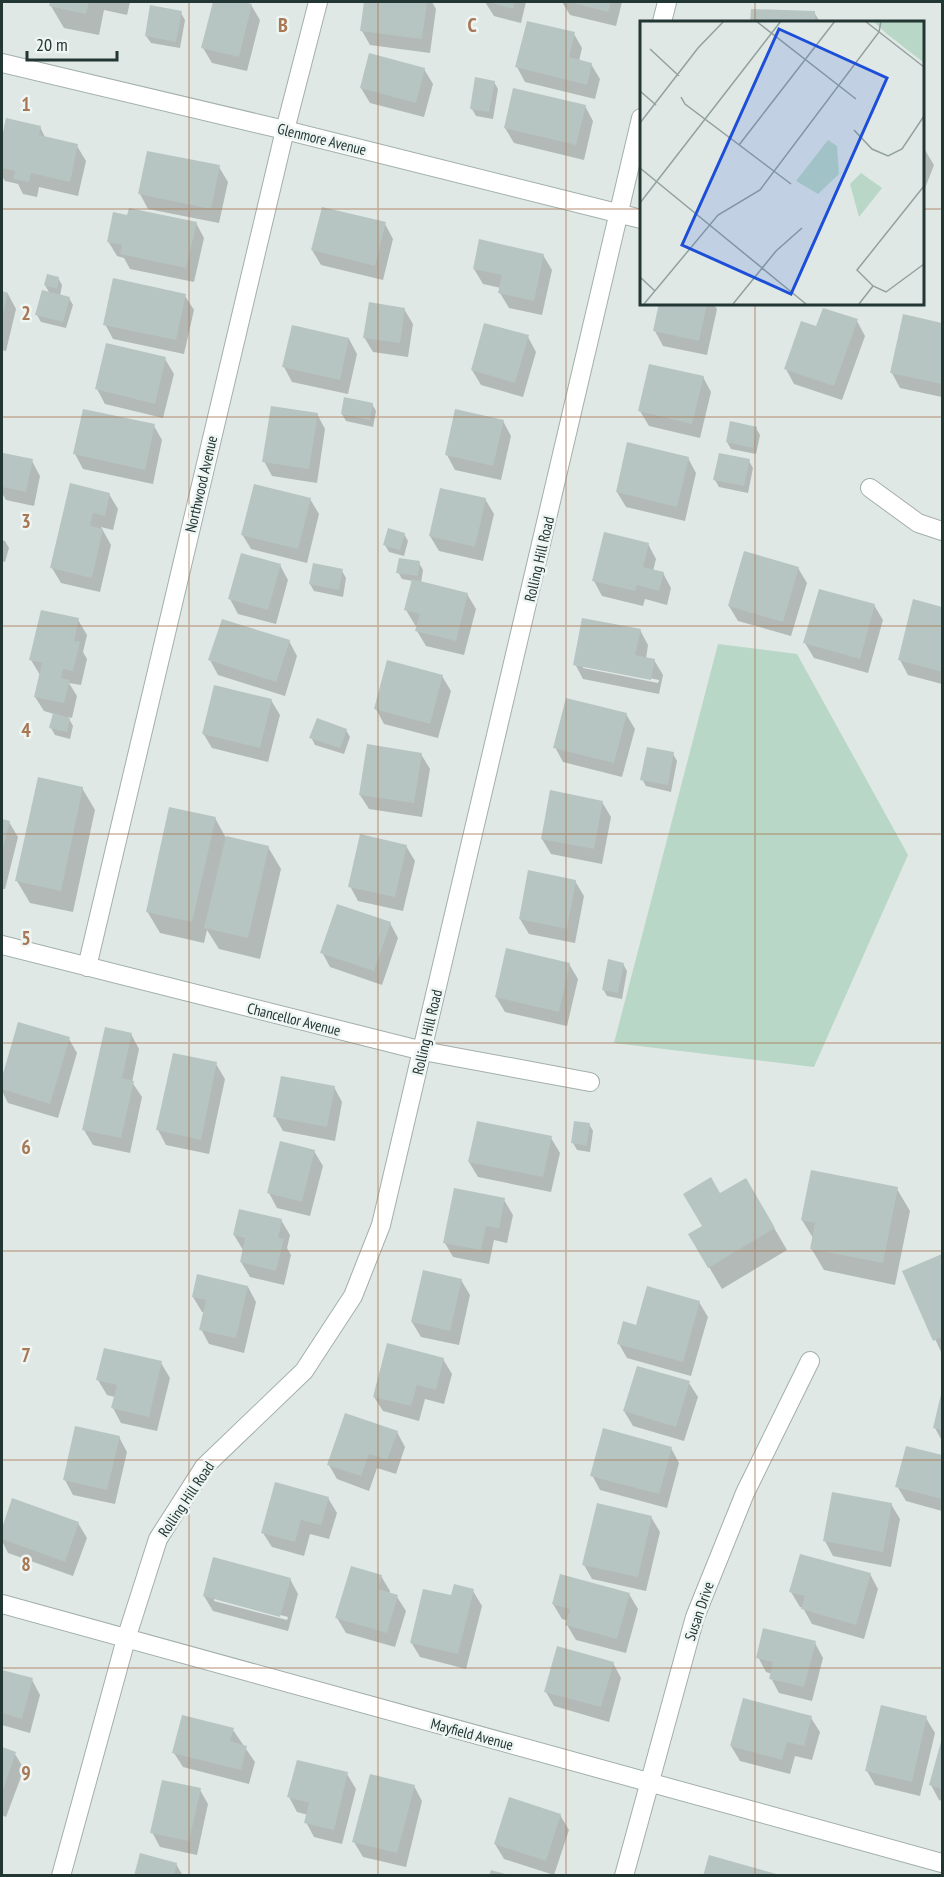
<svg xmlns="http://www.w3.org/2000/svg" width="944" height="1877" font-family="'PT Sans Narrow',sans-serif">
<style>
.green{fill:#b9d7c6}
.shadow{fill:#0003;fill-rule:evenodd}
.building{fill:#b7c5c2}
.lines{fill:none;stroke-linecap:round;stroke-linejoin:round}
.minor-casing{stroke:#a3afac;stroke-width:20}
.minor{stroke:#fff;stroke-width:18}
.grid{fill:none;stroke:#a87855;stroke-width:1.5;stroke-opacity:0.55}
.labels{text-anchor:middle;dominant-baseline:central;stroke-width:5;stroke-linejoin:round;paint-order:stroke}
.street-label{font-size:15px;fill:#223633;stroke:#eef5f3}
.inset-road{fill:none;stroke:#93a19e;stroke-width:1.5}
.view{fill:#1d4ed8;fill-opacity:0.15;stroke:#1d4ed8;stroke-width:3}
.inset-edge{fill:none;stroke:#223633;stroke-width:3}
.grid-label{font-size:20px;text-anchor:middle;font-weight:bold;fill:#a87855;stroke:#eef5f3;stroke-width:5;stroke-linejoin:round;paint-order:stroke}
</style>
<rect width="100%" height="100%" fill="#dfe8e5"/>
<path class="green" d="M718,644L797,654L908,855L814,1067L614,1043Z"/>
<path class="shadow" d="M52,2H130L127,15L104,10L99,35L64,28L51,6Z
M215,2H237L251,5L260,20L247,71L212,63L203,48Z
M366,2H432L436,9L430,53L370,45L362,31Z
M485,2H526L521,23L494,16Z
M562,2H622L616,26L570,15Z
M752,10L814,12L820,22H752Z
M181,13L185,20L180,48L151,43L146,36Z
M574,34L582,48L579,61L591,64L600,79L595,99L525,82L517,67Z
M424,69L433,84L424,117L370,103L361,88Z
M494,82L498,89L493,119L476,116L472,109Z
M585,106L593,121L584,160L514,143L505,128Z
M7,120L40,127L46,139L77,146L86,161L78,196L39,187L37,197L23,194L18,184L5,181L2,176V144Z
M922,149L925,150L934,165L922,196Z
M219,167L228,182L219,223L148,209L140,194Z
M196,223L204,238L194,282L130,269L124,258L117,256L108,241Z
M385,224L393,239L383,280L321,265L312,250Z
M543,255L552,270L542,315L509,308L500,293L501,288L483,284L474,269Z
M58,278L62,285L60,296L69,298L73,305L66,328L41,322L37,315L50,294L45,285Z
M2,293L8,294L16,309L6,351L2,350Z
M185,296L194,310L184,354L113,339L105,324Z
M660,303H713L717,309L707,355L663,346L655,331Z
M404,309L413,324L408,357L373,352L364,337Z
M904,316L942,324V397L900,388L892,373Z
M857,321L865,336L842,400L794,384L786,369L817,328Z
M528,337L536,352L523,397L481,385L472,370Z
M349,339L357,354L348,394L292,382L284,367Z
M165,359L174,374L163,418L105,404L97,389Z
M703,377L711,392L700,438L649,426L640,411Z
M372,404L376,411L373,427L346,421L342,414Z
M317,414L325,429L317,483L272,476L264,461Z
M503,421L511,436L501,480L455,470L447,455Z
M154,426L162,440L153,484L83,469L75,454Z
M756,428L760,435L756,454L731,449L727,442Z
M4,455L32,461L40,476L34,506L6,500L2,493V466Z
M688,458L696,473L685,521L626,507L617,492Z
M749,461L753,468L748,493L719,487L715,480Z
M71,485L109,494L118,509L113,530L101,527L111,545L100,592L61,583L52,568Z
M310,499L319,514L307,563L251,549L242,534Z
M485,499L494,514L483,561L439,551L430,536Z
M404,534L408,541L404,556L389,552L385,545Z
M2,540L5,541L9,548L5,562L2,561Z
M648,544L656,559L653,571L663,573L671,588L667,605L645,599L643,606L602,596L594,581Z
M419,563L423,570L421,583L467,594L476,609L464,655L426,646L417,631L418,626L415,625L406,610L413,581L402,579L398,572Z
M280,565L288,580L276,624L238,614L230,599Z
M798,568L807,583L791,636L738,621L729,606Z
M342,571L346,578L343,597L314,591L310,584Z
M914,601L942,608V684L908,675L900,660Z
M874,605L883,620L868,673L814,658L805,643Z
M78,620L87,635L83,652L87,659L81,685L69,683L77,696L72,718L68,717L73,726L70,739L55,735L51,728L54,714L44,711L35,697L40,675L31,660Z
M640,630L648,645L646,659L654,660L663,675L659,694L583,679L575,664ZM583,665L659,680L658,683L583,668Z
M289,641L297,656L285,696L218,675L210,660Z
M442,676L451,691L438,738L384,724L376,709Z
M271,700L280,715L268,762L212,748L203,733Z
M626,714L635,729L622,777L563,762L555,747Z
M346,730L350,737L344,754L315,745L311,737Z
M421,754L430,769L422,817L369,809L360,795Z
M673,754L677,761L671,792L646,786L642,779Z
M82,788L95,810L73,912L30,903L17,881Z
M602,802L611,817L602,864L551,854L542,839Z
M215,818L226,838L268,847L281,869L260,959L219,949L207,930L204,943L160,933L147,911Z
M2,820L9,822L18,837L5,889H2Z
M406,846L415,861L403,911L358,901L350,886Z
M575,881L584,896L575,943L529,934L520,919Z
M390,923L398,938L382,985L330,967L322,952Z
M569,964L578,979L567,1026L505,1012L496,997Z
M623,964L627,971L622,999L607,996L603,989Z
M19,1024L69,1039L77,1053L58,1118L8,1103L2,1091V1082Z
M131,1034L139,1049L132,1082L142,1097L130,1153L93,1145L84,1130Z
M216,1064L225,1079L209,1154L166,1145L158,1130Z
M334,1087L342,1102L335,1141L283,1131L275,1117Z
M589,1124L593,1131L590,1152L577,1150L573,1143Z
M551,1138L560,1153L551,1192L478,1177L469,1162Z
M314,1151L323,1166L310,1216L277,1208L269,1193Z
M746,1180L787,1250L722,1289L690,1235L704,1227L719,1195Z
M897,1189L910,1211L895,1285L824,1270L811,1248L813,1238L802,1220Z
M504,1200L513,1215L507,1243L494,1240L489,1264L453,1257L445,1243Z
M281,1220L290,1235L287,1248L291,1255L284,1285L250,1277L241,1262L243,1250L234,1235Z
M942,1255V1354L904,1272Z
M461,1280L470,1295L459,1345L421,1337L412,1322Z
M248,1287L256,1302L244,1353L209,1344L201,1329L205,1312H202L193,1297Z
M699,1302L708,1317L691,1376L627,1358L619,1344L637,1327Z
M443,1359L452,1374L444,1404L425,1399L419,1421L383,1411L374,1397Z
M161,1363L170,1378L157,1431L121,1423L113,1408L115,1397L107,1395L98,1380Z
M689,1383L698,1397L684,1441L633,1426L624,1411Z
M942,1393V1441L935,1428Z
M397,1432L405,1447L396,1474L377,1468L369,1491L337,1479L329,1465Z
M119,1437L127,1452L115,1504L73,1495L65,1480Z
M671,1448L679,1463L667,1508L600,1490L592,1475Z
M907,1448L942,1457V1511L906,1501L897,1486Z
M328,1498L337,1513L329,1539L310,1534L304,1556L272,1547L263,1533Z
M13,1500L78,1523L87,1538L73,1576L8,1553L2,1541V1532Z
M891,1504L900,1519L891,1567L833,1556L825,1541Z
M651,1517L660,1532L646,1591L592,1579L584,1565Z
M870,1574L878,1589L864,1639L812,1624L803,1608L800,1607L791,1592Z
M381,1576L390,1591L389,1594L397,1597L406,1611L395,1647L346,1633L337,1618Z
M290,1579L298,1594L288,1631L213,1611L204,1596ZM214,1597L288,1617L287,1620L214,1601Z
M473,1591L482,1606L466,1669L420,1657L411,1642L452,1597Z
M629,1594L638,1609L626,1653L576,1640L567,1625L568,1621L562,1619L553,1604Z
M815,1643L823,1658L812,1701L779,1693L771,1678L772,1674L766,1672L758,1657Z
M613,1663L621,1678L609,1722L554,1706L546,1692Z
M2,1672L32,1680L40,1695L30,1733L2,1725Z
M811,1718L820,1732L812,1760L795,1756L790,1774L740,1761L731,1746Z
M926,1718L935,1733L920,1796L875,1785L867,1771Z
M233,1730L255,1762L249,1784L183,1767L174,1753Z
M942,1742V1801L939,1800L931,1785Z
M2,1749L15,1754L24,1769L6,1817L2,1815Z
M347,1774L356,1789L342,1844L314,1837L306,1822L308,1815L297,1812L289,1797Z
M414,1786L422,1801L406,1867L363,1857L354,1842Z
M200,1790L208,1804L197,1855L160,1847L152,1832Z
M560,1815L569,1830L554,1875L504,1859L495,1844Z
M176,1864L183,1876H136Z"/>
<path class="building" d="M50,2H89L86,14L49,6Z
M213,2H243L252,4L239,57L201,48Z
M364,2H427L422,39L360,31Z
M487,2H515L513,9Z
M569,2H611L608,12Z
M150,5L182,11L176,42L145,36Z
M751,9L815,11V22H750Z
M527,21L575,32L569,57L592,63L587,85L515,67Z
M369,53L425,68L416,103L360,88Z
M475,77L495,81L489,112L470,109Z
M513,88L586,105L576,145L504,128Z
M6,118L41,126L39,135L78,144L70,182L31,173L29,182L13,179L15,171L2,168V137Z
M147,151L220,165L211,209L138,194Z
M322,207L386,222L375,266L311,250Z
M129,208L197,222L186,268L120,254L122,245L107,242L113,212L127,215Z
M479,239L544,254L534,301L498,293L502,275L473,269Z
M47,274L59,277L57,289L44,285Z
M113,278L186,294L176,340L103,325Z
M42,290L70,297L63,322L35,315Z
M2,291L8,293L2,319Z
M369,302L405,308L400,343L363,338Z
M659,303H707L699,341L653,331Z
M823,308L858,319L834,386L784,369L801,321L816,326Z
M903,314L942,323V384L890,373Z
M484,323L529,335L515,383L471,370Z
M292,325L349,338L340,380L282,367Z
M106,343L166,357L155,404L95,389Z
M649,364L704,376L692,424L638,411Z
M344,397L373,403L370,420L341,414Z
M271,406L318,413L309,469L262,462Z
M83,409L155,424L145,470L73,454Z
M455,409L504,420L493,466L445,455Z
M730,421L757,427L753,448L726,442Z
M627,442L689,457L677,507L616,492Z
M3,453L33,459L26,492L2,487Z
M719,453L750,459L744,486L713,480Z
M70,483L110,493L105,516L93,513L90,526L103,529L92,578L50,568Z
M254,484L311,498L298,549L241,535Z
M440,488L486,498L475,547L429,536Z
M388,528L405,533L400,550L383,545Z
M604,532L649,543L643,567L664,572L659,591L637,585L635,591L592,581Z
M744,551L799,567L783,622L728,606Z
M241,553L281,564L268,610L228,599Z
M399,558L420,561L418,576L396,573Z
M313,563L343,569L339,590L309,584Z
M412,579L468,593L456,641L415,631L420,614L404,610Z
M819,589L875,604L860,659L803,643Z
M913,599L942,607V672L898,660Z
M41,610L79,618L74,641L80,642L73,671L63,669L61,678L70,680L64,703L34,697L42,663L29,660Z
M582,618L641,629L635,655L655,659L651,680L573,665Z
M222,619L290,640L276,682L208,660Z
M387,660L443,675L430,724L374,709Z
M214,685L272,699L260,748L202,734Z
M566,698L627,713L614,763L553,748Z
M53,713L70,718L67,732L49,728Z
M317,718L347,729L340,748L309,738Z
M367,744L422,753L414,803L359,795Z
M647,747L674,752L668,785L640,780Z
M38,777L83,787L61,891L15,881Z
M550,790L603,801L594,849L541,839Z
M169,807L216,817L192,922L146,912Z
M2,819L10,821L2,852Z
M360,834L407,845L395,897L348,887Z
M226,836L269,846L248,938L204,928Z
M528,870L576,880L567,929L519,919Z
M337,904L391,922L374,971L320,953Z
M506,948L570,963L559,1012L495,997Z
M608,959L624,963L618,993L602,990Z
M18,1022L70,1037L50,1104L2,1089V1077Z
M105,1027L132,1033L122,1078L134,1081L121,1138L82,1130Z
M173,1053L217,1062L201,1140L156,1130Z
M281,1076L335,1086L327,1127L273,1117Z
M477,1121L552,1136L543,1177L468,1162Z
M574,1121L590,1123L587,1146L571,1143Z
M280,1141L315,1150L302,1202L267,1193Z
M811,1170L898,1187L883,1263L810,1249L815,1223L801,1220Z
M711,1177L720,1193L746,1178L775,1228L708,1268L688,1234L702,1226L683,1194Z
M454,1188L505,1198L499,1228L486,1226L481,1250L443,1243Z
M239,1209L282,1219L278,1238L284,1239L276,1271L240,1262L245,1238L233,1235Z
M942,1254V1337L933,1341L902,1271Z
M423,1270L462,1279L450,1331L411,1322Z
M197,1274L248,1286L236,1338L199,1330L206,1300L192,1297Z
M647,1286L700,1301L683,1362L617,1344L623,1321L636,1325Z
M387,1343L444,1358L436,1390L417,1385L411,1406L373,1397Z
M104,1348L162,1361L149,1417L111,1408L117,1385L96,1380Z
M637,1366L690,1381L676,1427L623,1411Z
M942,1390V1430L933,1428Z
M345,1413L398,1431L387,1460L369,1454L361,1476L327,1465Z
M75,1426L120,1436L107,1490L63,1480Z
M603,1428L672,1447L659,1494L590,1476Z
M906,1446L942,1455V1499L895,1487Z
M275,1482L329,1497L321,1525L301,1520L295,1542L261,1533Z
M832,1492L892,1503L883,1552L823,1541Z
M12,1498L79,1522L65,1562L2,1539V1528Z
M597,1503L652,1516L638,1577L582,1565Z
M800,1554L871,1573L856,1625L801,1609L805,1596L789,1592Z
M213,1557L291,1578L280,1617L203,1596Z
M351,1566L382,1575L378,1589L398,1595L387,1633L335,1618Z
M560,1574L630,1593L617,1639L565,1625L570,1609L552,1604Z
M454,1584L474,1589L458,1654L410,1643L423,1589L451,1595Z
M763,1628L816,1641L804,1687L769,1679L773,1662L756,1658Z
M557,1646L614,1662L601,1707L544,1692Z
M2,1670L33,1678L22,1719L2,1713Z
M743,1698L812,1716L804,1746L787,1742L782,1760L730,1746Z
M881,1705L927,1716L912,1782L865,1771Z
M182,1715L234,1728L230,1741L247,1746L241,1770L172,1753Z
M942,1738V1789L929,1785Z
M2,1747L16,1752L2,1793Z
M297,1760L348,1772L334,1830L304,1823L309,1803L287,1797Z
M370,1774L415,1785L397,1853L352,1842Z
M162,1780L201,1788L189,1841L150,1833Z
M509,1797L561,1814L546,1861L494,1844Z
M140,1853L177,1863L174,1876H134Z
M709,1855L780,1875V1876H703Z
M491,1870L509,1875V1876H489Z"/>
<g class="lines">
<g class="minor-casing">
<path id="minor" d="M662,22L667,2
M2,63L285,130L641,219
M870,488L918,523L942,531
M2,945L423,1051L590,1082
M87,967L285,130L318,2
M2,1604L942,1863
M61,1876L126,1639L158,1539L204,1467L304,1371L353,1296L381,1225L641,118
M624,1876L695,1617L745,1493L810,1361"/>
</g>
<use href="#minor" class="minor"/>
</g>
<path class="grid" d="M189,2V1876M378,2V1876M566,2V1876M755,2V22M2,209H641M922,209H942M755,303V1876M2,417H942M2,626H942M2,834H942M2,1043H942M2,1251H942M2,1460H942M2,1668H942"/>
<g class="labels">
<g class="street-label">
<text transform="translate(322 139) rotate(14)">Glenmore Avenue</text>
<text transform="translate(201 484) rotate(-77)">Northwood Avenue</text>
<text transform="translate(539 559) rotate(-77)">Rolling Hill Road</text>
<text transform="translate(294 1019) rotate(14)">Chancellor Avenue</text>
<text transform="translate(427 1032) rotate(-77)">Rolling Hill Road</text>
<text transform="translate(186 1499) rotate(-56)">Rolling Hill Road</text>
<text transform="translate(699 1611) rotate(-71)">Susan Drive</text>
<text transform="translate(472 1734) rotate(15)">Mayfield Avenue</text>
</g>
</g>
<g transform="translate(640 21)">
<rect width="284" height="284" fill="#dfe8e5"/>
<path d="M233,0H283V41L247,13ZM188,119L197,125L199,153L178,173L156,160ZM221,152L242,167L219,196L210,163Z" fill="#b9d7c6"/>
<path class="inset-road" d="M116,0L216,78M225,0L284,46M10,28L39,55M0,70L16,84M41,76L45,83L151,163M0,102L58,27L84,0M214,109L232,128L248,135L262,128L284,95M99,124L195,0M0,147L166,283M284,165L217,249L233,265L246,271L284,243M0,182L141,0M0,256L15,270M4,283L78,194L120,169L239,11L241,0M93,283L136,230L162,207M219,283L233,265"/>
<path class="view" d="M139,8L247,57L151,273L42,224Z"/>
<rect width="284" height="284" class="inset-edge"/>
</g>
<g class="grid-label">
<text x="283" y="32">B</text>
<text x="472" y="32">C</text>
<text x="26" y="111">1</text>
<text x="26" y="320">2</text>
<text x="26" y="528">3</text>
<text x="26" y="737">4</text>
<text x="26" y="945">5</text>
<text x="26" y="1154">6</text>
<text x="26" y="1362">7</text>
<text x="26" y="1571">8</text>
<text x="26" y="1780">9</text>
</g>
<rect width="944" height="1877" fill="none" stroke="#223633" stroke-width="6"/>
<path d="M27 51v9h90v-9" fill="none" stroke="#223633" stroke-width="3"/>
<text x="36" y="51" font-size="18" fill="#223633" stroke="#eef5f3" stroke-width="4.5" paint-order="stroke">20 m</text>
</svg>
